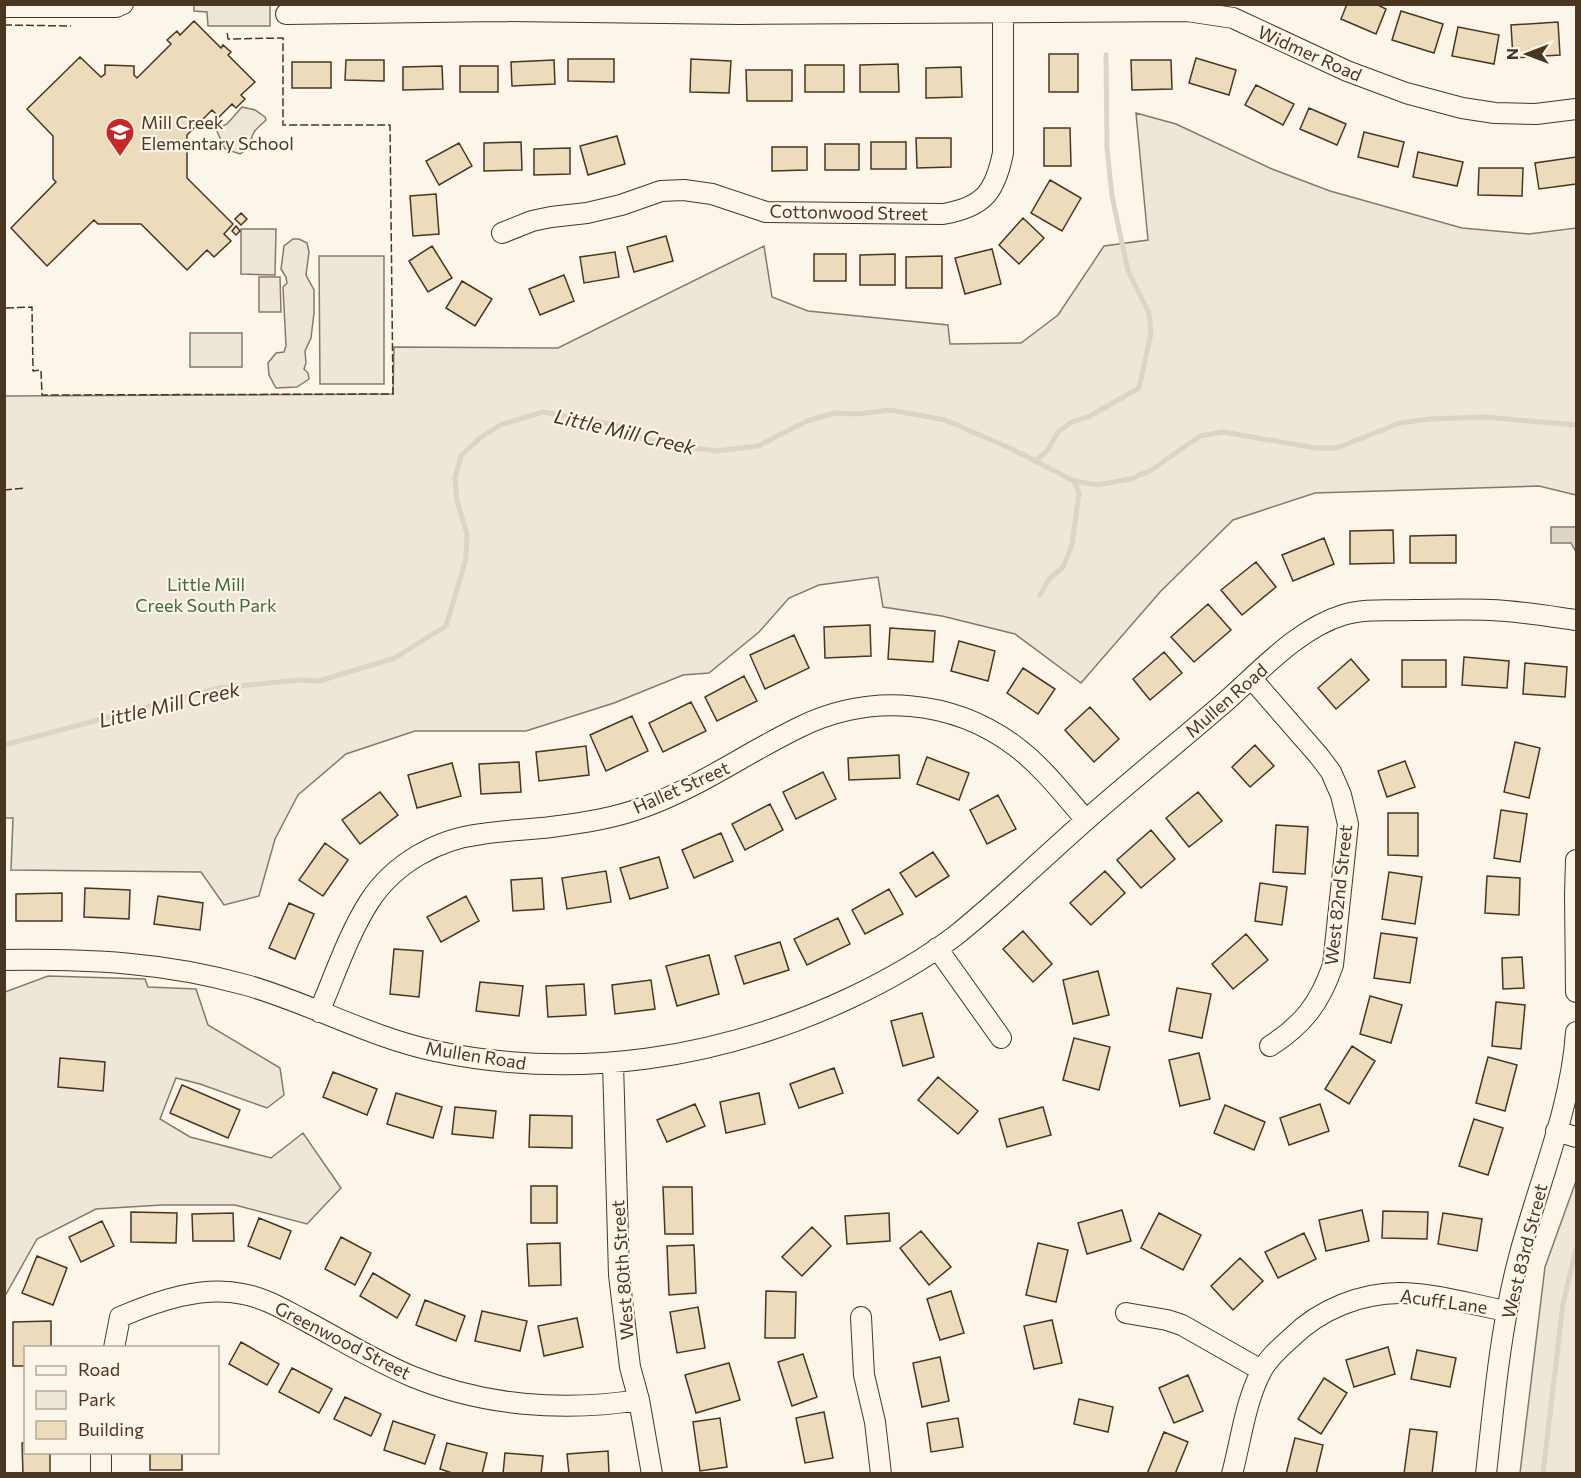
<svg xmlns="http://www.w3.org/2000/svg" width="1581" height="1478" font-family="Commissioner,sans-serif">
<style>
.green{fill:#ede6d9;stroke:#887966;stroke-width:1.5}
.parking{fill:#ede7d9;stroke:#887966;stroke-width:1.5}
.water{fill:#dcd4c6;stroke:#887966;stroke-width:1.5}
.lines{fill:none;stroke-linecap:round;stroke-linejoin:round}
.stream{stroke:#dcd4c6;stroke-width:5}
.building{fill:#ecdcbc;stroke:#4a3520;stroke-width:1.5}
.minor-casing{stroke:#4a3520;stroke-width:22}
.minor{stroke:#fbf6e9;stroke-width:20}
.fence{stroke:#4a3520;stroke-width:1.5;stroke-dasharray:8 3;stroke-linecap:butt}
.labels{text-anchor:middle;dominant-baseline:central;stroke-width:4.5;stroke-linejoin:round;paint-order:stroke}
.street-label{font-size:18px;fill:#4a3520;stroke:#fbf6e9}
.poi-label{font-size:18px;fill:#4a3520;stroke:#fbf6e9;text-anchor:start}
.park-label{font-size:18px;fill:#436837;stroke:#fbf6e9}
.water-label{font-size:20px;font-style:italic;fill:#4a3520;stroke:#fbf6e9}
</style>
<rect width="100%" height="100%" fill="#fbf6e9"/>
<path class="green" d="M242,107L255,110L265,117L266,120C262,124 257,128 254,132C248,143 255,144 240,154L225,149L216,129L227,124Z
M1136,113L1176,124L1272,169L1330,191L1462,228L1529,234L1576,228V495L1539,486L1315,493L1233,520L1160,592L1081,683L1015,634L942,616L883,607L878,577L819,585L789,598L759,632L709,673L683,675L614,703L526,731H415L346,754L298,795L275,839L259,896L224,905L201,872L11,870L13,818H4L5,396L393,394L394,347L558,348L764,246L772,297L808,311L948,325L950,344L1021,343L1058,315L1104,246L1148,240Z
M241,229H276L275,275L241,274Z
M293,239H299L307,243L309,252L306,275L314,290V313L311,338L305,351L306,363L304,369L308,373L309,379L297,387L276,388L269,375L268,363L276,353L284,352L286,346L283,287L287,283L286,277L281,269L284,246Z
M319,256H384V384H320Z
M259,277H280L281,312H259Z
M190,333H242V367H190Z
M48,976L145,979L148,987L196,989L208,1025L280,1068L284,1095L267,1108L200,1084L176,1078L160,1119L190,1137L271,1158L303,1133L341,1188L307,1224L235,1205H162L96,1209L37,1239L5,1296V992Z
M1576,1181V1473H1520L1545,1267Z"/>
<path class="parking" d="M194,5H270V26H208L207,12L194,11Z"/>
<path class="water" d="M1551,527H1576V552L1571,543H1551Z"/>
<g class="lines">
<path class="stream" d="M1035,461L1047,451L1058,432L1070,423L1090,416L1139,388L1151,333L1149,313L1128,271L1112,196L1107,148L1106,55
M1040,595L1049,579L1063,567L1072,545L1079,493L1074,481
M4,745L219,688L299,680L319,681L395,658L446,626L466,559L467,534L457,501L455,478L461,456L480,438L500,425L543,412L627,427L641,438L667,444L717,451L758,446L807,421L835,413L857,414L890,410L945,420L1012,449L1074,481L1097,485L1131,479L1153,469L1200,436L1223,432L1316,448H1337L1400,423L1430,419L1484,417L1576,425
M1543,1474L1563,1304L1576,1249"/>
</g>
<path class="building" d="M1347,4H1376L1386,9L1376,34L1341,19Z
M1401,11L1443,24L1434,53L1392,40Z
M194,21L221,48L223,45L231,52L228,55L255,82L241,95L245,99L236,108L232,104L219,117L212,110L187,135V178L233,224L224,234L231,241L214,257L207,250L187,270L141,224H98L94,220L47,266L11,228L56,182L53,179V136L27,109L80,57L101,77L105,74V65L134,66V75L137,78L171,44L167,40L177,31L180,35Z
M1558,22L1560,55L1513,58L1511,25Z
M1458,27L1499,35L1494,64L1452,56Z
M1049,54H1078V92H1049Z
M1196,58L1236,70L1229,95L1189,83Z
M568,59H614V82L568,81Z
M691,59L731,61L729,93L690,92Z
M346,60H384V81L345,80Z
M554,60L555,84L512,86L511,62Z
M1131,60H1171L1172,89L1132,90Z
M292,62H331V88H292Z
M898,64L899,92H860V65Z
M805,65H844V92H805Z
M442,66L443,89L403,90V67Z
M460,66H498V92H460Z
M961,67L962,97L926,98V68Z
M746,70H792V101H747Z
M1256,85L1294,104L1283,125L1245,105Z
M1309,108L1346,124L1337,145L1300,129Z
M1044,128H1070L1071,166H1044Z
M1364,132L1404,142L1398,167L1358,157Z
M617,136L625,164L588,175L580,146Z
M916,138H951V167L917,168Z
M521,142L522,170L484,171V143Z
M871,142H906V169H871Z
M459,143L472,166L439,185L426,161Z
M825,144H859V170H825Z
M772,147H807V170L772,171Z
M570,148V174L534,175V149Z
M1418,152L1463,162L1457,186L1413,177Z
M1576,157V184L1539,189L1535,163Z
M1479,168H1523L1522,196L1478,195Z
M1050,180L1081,198L1062,231L1031,213Z
M436,194L439,234L413,236L410,196Z
M241,213L247,219L241,225L235,219Z
M1023,218L1044,238L1019,264L999,245Z
M236,226L240,231L236,235L232,231Z
M666,236L673,261L634,272L627,247Z
M432,246L452,278L428,292L409,261Z
M992,249L1001,284L965,294L955,258Z
M615,252L619,277L584,283L580,257Z
M814,254H846V281H814Z
M895,254V285H860V255Z
M942,256V288H906V257Z
M564,275L574,301L540,315L529,289Z
M462,281L492,299L475,326L446,308Z
M1393,530L1394,563L1350,564V531Z
M1456,535V563H1410V536Z
M1324,538L1334,564L1293,581L1282,555Z
M1256,562L1276,587L1242,615L1221,590Z
M1208,604L1231,630L1194,662L1171,637Z
M870,625L871,656L825,658L824,627Z
M890,628L935,631L933,662L888,659Z
M794,635L809,668L765,689L750,655Z
M959,641L995,651L988,681L951,671Z
M1164,652L1182,673L1150,700L1133,679Z
M1464,657L1509,661L1507,688L1462,685Z
M1351,659L1369,680L1336,709L1318,688Z
M1402,660H1446V687H1402Z
M1525,663L1567,667L1565,697L1523,694Z
M1023,668L1055,689L1038,714L1007,693Z
M744,676L757,701L717,721L705,697Z
M691,702L706,731L663,752L649,723Z
M1090,707L1119,739L1094,762L1065,730Z
M632,716L648,751L606,771L590,735Z
M1515,742L1540,748L1529,798L1504,792Z
M1255,745L1274,766L1250,787L1232,767Z
M586,746L589,775L539,781L536,752Z
M899,755L900,778L849,780L848,758Z
M927,757L969,773L959,800L917,784Z
M1405,761L1415,787L1387,797L1378,771Z
M519,762L521,792L481,794L479,764Z
M452,763L461,796L417,808L408,775Z
M823,772L836,799L796,819L783,792Z
M380,792L398,815L360,844L342,820Z
M1198,792L1222,821L1189,847L1166,818Z
M998,795L1016,829L987,844L970,810Z
M770,804L783,830L745,850L732,824Z
M1501,810L1527,814L1520,862L1494,858Z
M1388,813H1418V856L1388,855Z
M1276,825L1308,827L1305,874L1273,872Z
M1151,830L1175,859L1141,888L1117,860Z
M721,833L733,861L694,878L682,850Z
M325,843L348,860L323,896L299,880Z
M933,852L949,876L916,897L900,873Z
M659,857L668,888L630,899L620,868Z
M606,871L611,902L567,909L562,878Z
M1105,871L1125,893L1091,925L1070,903Z
M1389,872L1422,877L1415,924L1382,919Z
M1487,876L1520,878L1519,915L1485,913Z
M542,878L544,909L513,911L511,880Z
M1260,883L1287,887L1282,925L1255,921Z
M85,888L130,890L129,919L84,917Z
M889,889L903,914L865,934L852,910Z
M62,893V921H16V894Z
M158,896L203,903L200,930L154,924Z
M466,896L479,921L441,942L427,917Z
M289,903L314,914L295,959L269,948Z
M838,918L850,944L807,965L794,939Z
M1023,931L1052,964L1033,982L1003,949Z
M1381,933L1417,938L1410,983L1374,978Z
M1246,934L1268,960L1233,989L1212,964Z
M780,942L789,970L744,984L735,956Z
M394,949L423,951L419,997L390,994Z
M709,955L719,994L677,1006L666,966Z
M1522,957L1524,988L1503,989L1502,958Z
M1098,971L1109,1015L1073,1024L1063,980Z
M651,980L655,1009L615,1014L612,985Z
M480,982L523,986L519,1016L476,1011Z
M584,984L586,1015L548,1017L546,986Z
M1177,988L1211,994L1202,1038L1169,1031Z
M1370,996L1402,1005L1391,1043L1360,1034Z
M1496,1002L1525,1005L1521,1049L1492,1046Z
M922,1013L934,1057L903,1066L891,1021Z
M1074,1038L1110,1047L1099,1090L1063,1080Z
M1352,1046L1375,1061L1349,1104L1325,1089Z
M1199,1053L1210,1099L1180,1106L1169,1060Z
M1488,1057L1517,1065L1505,1111L1476,1103Z
M60,1058L105,1062L103,1091L58,1087Z
M834,1068L843,1093L799,1108L790,1084Z
M333,1072L377,1089L367,1115L323,1097Z
M938,1077L978,1111L958,1134L918,1100Z
M182,1085L240,1110L228,1138L170,1113Z
M396,1093L442,1107L433,1138L387,1124Z
M759,1093L765,1124L726,1133L720,1102Z
M695,1104L705,1126L667,1142L657,1120Z
M1320,1104L1329,1131L1289,1145L1280,1118Z
M1225,1105L1265,1122L1254,1150L1214,1133Z
M455,1107L496,1111L493,1138L452,1134Z
M1043,1107L1051,1135L1007,1147L999,1119Z
M530,1115L572,1116V1148L529,1147Z
M1474,1119L1503,1128L1488,1175L1459,1166Z
M531,1186H557V1223H531Z
M663,1187H692L693,1234H665Z
M1122,1210L1131,1241L1087,1254L1078,1223Z
M1362,1210L1369,1241L1326,1251L1319,1220Z
M1383,1211L1428,1212L1427,1239L1382,1238Z
M131,1212L177,1213L176,1243L131,1242Z
M233,1213L234,1241H193L192,1214Z
M889,1213L890,1241L847,1244L845,1216Z
M1159,1213L1201,1235L1183,1270L1141,1248Z
M1443,1213L1482,1219L1477,1251L1438,1244Z
M259,1218L291,1231L280,1259L248,1246Z
M102,1221L114,1246L81,1262L69,1237Z
M812,1227L831,1246L802,1276L782,1257Z
M921,1231L951,1267L929,1285L900,1248Z
M1304,1233L1316,1259L1278,1278L1265,1252Z
M341,1237L371,1253L355,1285L325,1269Z
M560,1243L561,1285L529,1286L527,1244Z
M1038,1243L1068,1250L1056,1302L1026,1295Z
M694,1245L696,1293L669,1295L667,1246Z
M37,1256L67,1268L53,1305L22,1293Z
M1240,1258L1263,1281L1233,1310L1211,1286Z
M373,1273L410,1295L397,1318L360,1296Z
M766,1291L796,1292L795,1338H765Z
M951,1291L964,1333L940,1340L927,1299Z
M425,1300L465,1316L456,1341L416,1325Z
M698,1307L705,1348L677,1353L670,1312Z
M482,1311L527,1321L520,1351L475,1341Z
M577,1318L583,1347L544,1356L538,1326Z
M1052,1320L1062,1363L1034,1369L1024,1326Z
M51,1321V1348H26V1366H13V1322Z
M241,1342L279,1364L267,1385L229,1364Z
M1388,1347L1395,1374L1354,1387L1346,1360Z
M1417,1350L1456,1358L1450,1387L1411,1379Z
M803,1354L817,1397L792,1406L778,1362Z
M940,1357L949,1401L922,1407L913,1363Z
M729,1363L740,1400L696,1413L685,1375Z
M292,1368L332,1389L319,1413L279,1392Z
M1188,1375L1203,1411L1174,1423L1159,1388Z
M1324,1378L1347,1393L1321,1434L1298,1419Z
M345,1397L381,1414L371,1436L334,1419Z
M1079,1399L1113,1407L1108,1432L1074,1424Z
M824,1412L833,1458L805,1463L796,1418Z
M720,1418L727,1467L700,1471L693,1422Z
M958,1418L963,1447L931,1452L927,1423Z
M393,1421L435,1435L425,1464L384,1450Z
M1410,1429L1437,1432L1432,1474H1404Z
M1164,1432L1188,1442L1175,1474H1147Z
M1295,1438L1323,1445L1316,1474H1286Z
M22,1443H26V1452H50V1474H23Z
M447,1443L487,1453L482,1474H455L440,1469Z
M608,1451L609,1474H569L567,1454Z
M150,1452H182V1470H150Z
M505,1453L543,1456L541,1474H503Z"/>
<g class="lines">
<g class="minor-casing">
<path id="minor" d="M4,7H116L123,4
M286,14L499,11L741,14L1187,11L1233,18L1347,71L1406,93L1462,108L1495,113L1536,114L1576,109
M502,233L532,221L551,217L587,213L621,205L661,191L684,190L712,194L766,212L943,214C984,207 995,192 1003,153V4
M1252,679L1319,756L1331,772L1341,795L1348,824L1333,965C1320,1003 1303,1025 1270,1046
M1576,860L1575,894L1576,992
M937,948L1001,1038
M4,960C90,959 163,962 246,985C310,1003 369,1037 435,1051C576,1081 720,1059 850,998C886,981 923,960 955,936C1000,900 1042,859 1085,821C1129,782 1174,746 1218,708C1255,677 1296,629 1343,615C1365,608 1389,611 1412,610C1438,610 1464,609 1490,610C1519,611 1548,616 1576,620
M319,1012C335,975 348,935 369,902C394,863 438,839 482,834C505,830 528,830 551,827C583,823 616,818 647,806C701,786 748,752 800,727C870,693 952,699 1015,746C1042,766 1064,795 1086,820
M613,1063L619,1275L630,1367L639,1400L652,1474
M1556,1131L1576,1137
M1126,1313L1167,1320L1182,1325L1261,1370
M861,1317L864,1375L875,1422L881,1474
M114,1348L120,1317C157,1301 203,1285 243,1294C265,1298 283,1309 302,1319C338,1338 373,1360 411,1376C483,1406 563,1412 639,1400
M101,1452V1474
M1232,1474C1241,1440 1245,1403 1261,1372C1267,1359 1281,1347 1291,1338C1320,1309 1363,1292 1403,1293C1438,1294 1473,1305 1507,1311
M1486,1474C1494,1403 1500,1330 1518,1261C1537,1186 1571,1110 1576,1032"/>
</g>
<use href="#minor" class="minor"/>
<path class="fence" d="M4,25L71,26
M6,308L32,307L33,371L41,370L42,395L393,394L390,125H283V38L228,39L227,31
M4,490L26,488"/>
</g>
<defs>
<g id="school-pin" transform="scale(1.5)"><path d="M0 17L-7.5 6A9.5 9.5 0 1 1 7.5 6Z" fill="#c62828" stroke="#fbf6e9"/><path d="M0-5L7-2L0 1L-7-2ZM-4 1L0 2.5L4 1V4Q0 6-4 4Z" fill="#fff"/></g>
</defs>
<g fill-rule="evenodd">
<use href="#school-pin" x="120" y="132"/>
</g>
<g class="labels">
<g class="street-label">
<text transform="translate(1310 53) rotate(24)">Widmer Road</text>
<text transform="translate(849 212) rotate(1)">Cottonwood Street</text>
<text transform="translate(1226 700) rotate(-41)">Mullen Road</text>
<text transform="translate(681 787) rotate(-24)">Hallet Street</text>
<text transform="translate(1338 895) rotate(-84)">West 82nd Street</text>
<text transform="translate(476 1055) rotate(9)">Mullen Road</text>
<text transform="translate(1524 1251) rotate(-76)">West 83rd Street</text>
<text transform="translate(622 1270) rotate(-94)">West 80th Street</text>
<text transform="translate(1444 1301) rotate(8)">Acuff Lane</text>
<text transform="translate(343 1340) rotate(27)">Greenwood Street</text>
</g>
<g class="poi-label">
<text x="141" y="122">Mill Creek<tspan x="141" dy="21">Elementary School</tspan></text>
</g>
<g class="park-label">
<text x="206" y="584">Little Mill<tspan x="206" dy="21">Creek South Park</tspan></text>
</g>
<g class="water-label">
<text transform="translate(625 431) rotate(13)">Little Mill Creek</text>
<text transform="translate(169 704) rotate(-13)">Little Mill Creek</text>
</g>
</g>
<rect width="1581" height="1478" fill="none" stroke="#4a3520" stroke-width="12"/>
<rect x="24" y="1346" width="195" height="108" fill="#fbf6e9" stroke="#b4a999" stroke-width="1.5"/>
<rect x="36" y="1366" width="30" height="9" fill="#fbf6e9" stroke="#b4a999" stroke-width="1.5"/>
<text x="78" y="1376" font-size="18" fill="#4a3520">Road</text>
<rect x="36" y="1391" width="30" height="18" fill="#ede6d9" stroke="#b4a999" stroke-width="1.5"/>
<text x="78" y="1406" font-size="18" fill="#4a3520">Park</text>
<rect x="36" y="1421" width="30" height="18" fill="#ecdcbc" stroke="#b4a999" stroke-width="1.5"/>
<text x="78" y="1436" font-size="18" fill="#4a3520">Building</text>
<g transform="translate(1527 54) rotate(270)" stroke="#fbf6e9" stroke-width="4.5" paint-order="stroke">
<path d="M0-4.5L10 22L0 15L-10 22Z" fill="#4a3520"/>
<text y="-9" font-size="16" font-weight="bold" text-anchor="middle" fill="#4a3520">N</text>
</g>
</svg>
